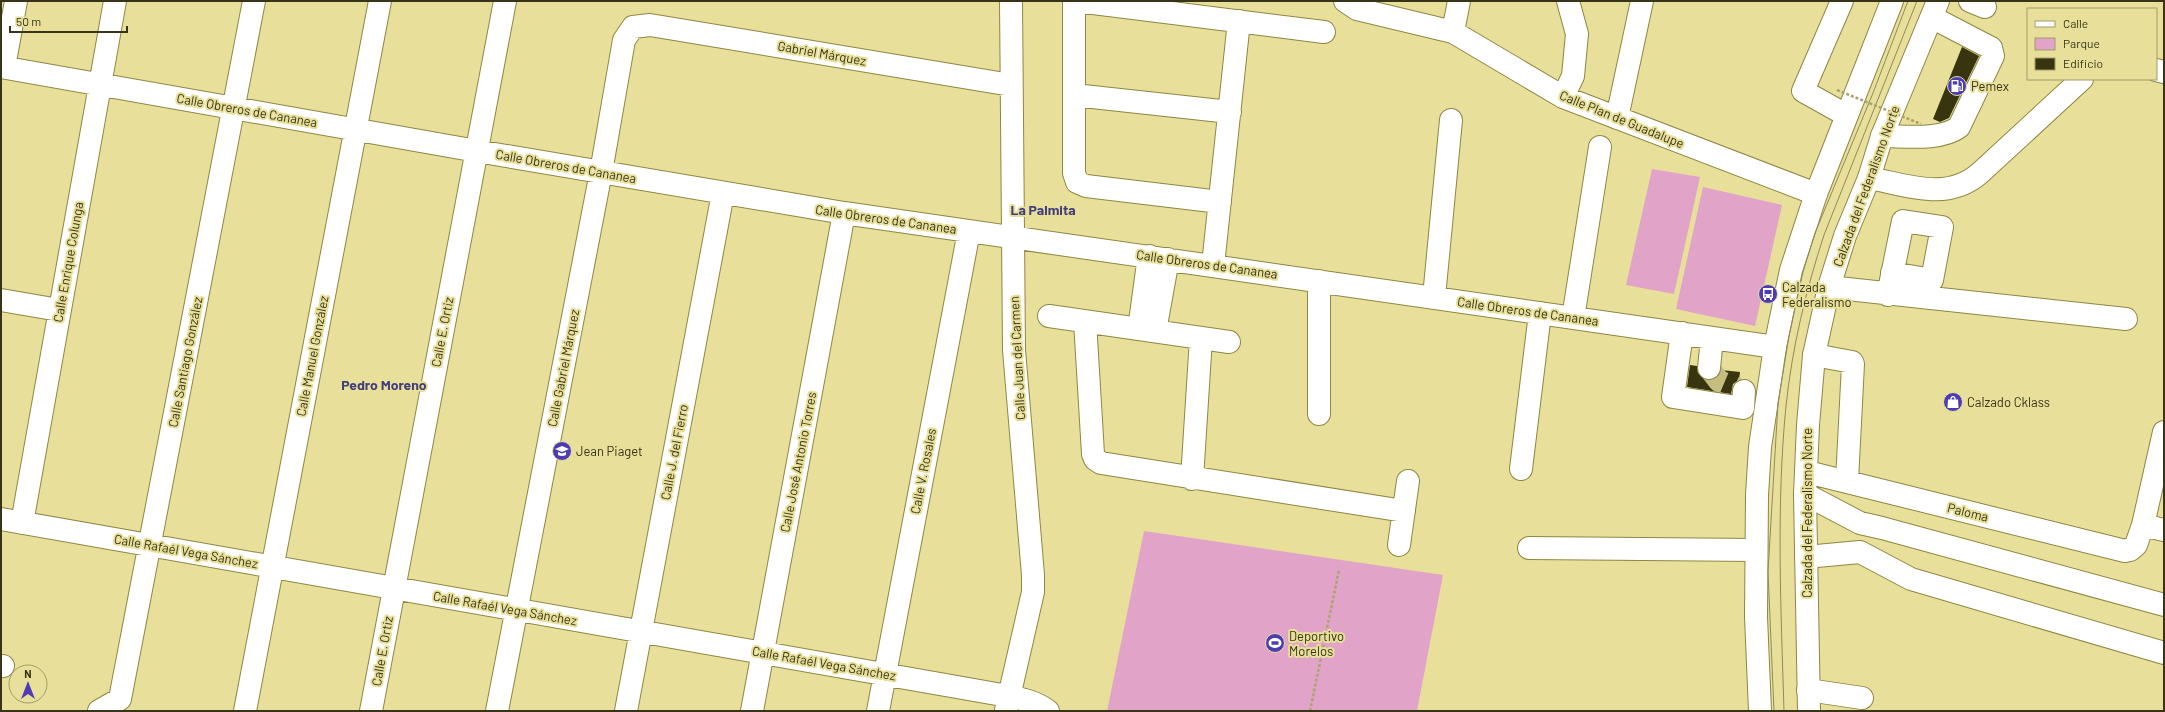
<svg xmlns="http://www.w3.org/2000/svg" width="2165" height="712" font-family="Barlow,sans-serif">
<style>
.green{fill:#e1a3c8}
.building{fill:#383410}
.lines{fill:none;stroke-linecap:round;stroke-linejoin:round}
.minor-tunnel{stroke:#c5be80;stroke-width:22;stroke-dasharray:22 11;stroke-linecap:butt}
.minor-casing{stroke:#8e8642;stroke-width:24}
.major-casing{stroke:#8e8642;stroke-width:24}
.path{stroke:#aaa46c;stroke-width:2.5;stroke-dasharray:3 2;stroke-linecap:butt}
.minor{stroke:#fff;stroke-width:22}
.major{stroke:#fff;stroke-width:22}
.tram{stroke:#908a59;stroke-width:1}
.path-bridge{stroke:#aaa46c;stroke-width:2.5;stroke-dasharray:3 2;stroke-linecap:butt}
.labels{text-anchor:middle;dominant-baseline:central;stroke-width:4;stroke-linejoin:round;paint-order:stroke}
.street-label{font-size:13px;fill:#373417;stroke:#e8e09a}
.poi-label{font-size:13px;fill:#373417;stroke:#e8e09a;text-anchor:start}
.neighbourhood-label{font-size:14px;font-weight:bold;fill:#413e7b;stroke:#e8e09a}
</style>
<rect width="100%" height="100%" fill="#e8e09a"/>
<path class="green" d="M1652,169L1700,177L1674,294L1626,285Z
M1703,187L1782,205L1755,326L1676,309Z
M1144,531L1443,575L1417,711H1107Z"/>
<path class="building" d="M1962,47L1979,56L1949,118L1940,122L1933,119Z
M1690,365L1697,366L1698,373L1707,380L1714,379L1721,370L1740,372L1739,380L1733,384L1731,394L1687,387Z"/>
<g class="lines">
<path class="minor-tunnel" d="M1709,368L1719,381L1738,389"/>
<g class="minor-casing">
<path id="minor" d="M1074,1V173L1077,182L1086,186L1220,202
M1077,1L1324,32
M1345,1L1357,9L1453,32L1563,97L1816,194
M1970,1L1985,7
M1453,32L1459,1
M1,67L477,151L844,213L1775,347
M4,67L16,1
M2156,70L2164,72
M1074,95L1230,112
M1563,97L1573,76L1577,34L1568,1
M1837,110L1803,91L1842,1
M1617,118L1642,1
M1882,136C1905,136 1940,141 1959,127L1993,56L1991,48L1941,22
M1869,178C1907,185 1947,202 1980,173L2082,79
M1213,265L1239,21
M1829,287L2126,319
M1888,295L1903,221L1942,227L1932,280L1892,273
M1434,297L1451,120
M1,300L59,310
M1049,316L1229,342
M1573,318L1600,147
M1085,321L1093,454L1095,459L1101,463L1404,511
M1139,329L1149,256
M1155,331L1168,259
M1682,333L1673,397L1743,408L1744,391
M1814,355L1852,362L1853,364L1847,481
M1709,368L1712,338
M1319,414V281
M1521,469L1540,313
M1807,472L2125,551L2130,550L2136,545L2143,525L2164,432
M1192,479L1201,338
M1805,494L1860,523L1882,528L2164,605
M1,519L1008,696C1023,699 1036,702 1048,711
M22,523L115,1
M2143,525L2164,530
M1399,545L1408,481
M1529,548L1756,550
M1806,557L1860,552L1911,579L2164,653
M1,666H3
M1808,690L1862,698
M1006,710L1033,592V575L1014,350L1011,1
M99,711L120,699L254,1
M245,711L380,1
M371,711L505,1
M497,711L601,172L624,40L633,27L650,25L1011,85
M626,711L723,193
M752,711L844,213
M878,711L969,231"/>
</g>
<g class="major-casing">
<path id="major" d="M1760,711L1756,617L1757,495L1760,447L1775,347L1791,270L1816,194L1892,1
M1809,711L1805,494L1808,425L1814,355L1829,287L1845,236L1869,178L1882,136L1938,1"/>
</g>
<path class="path" d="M1310,711L1339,570"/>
<use href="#minor" class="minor"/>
<use href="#major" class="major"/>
<path class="tram" d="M1774,711L1768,572L1778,403L1789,336L1803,272L1815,233L1873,93L1908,1
M1784,711C1781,609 1776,507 1786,406C1792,348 1806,290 1824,235L1917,1"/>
<path class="path-bridge" d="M1837,90L1921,124"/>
</g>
<defs>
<g id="fuel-disc" transform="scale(1)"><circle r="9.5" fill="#4d3db4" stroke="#e8e09a"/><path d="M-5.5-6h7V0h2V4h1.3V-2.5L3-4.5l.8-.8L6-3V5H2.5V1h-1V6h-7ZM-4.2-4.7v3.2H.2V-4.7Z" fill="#fff"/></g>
<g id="bus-disc" transform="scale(1)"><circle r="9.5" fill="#4d3db4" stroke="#e8e09a"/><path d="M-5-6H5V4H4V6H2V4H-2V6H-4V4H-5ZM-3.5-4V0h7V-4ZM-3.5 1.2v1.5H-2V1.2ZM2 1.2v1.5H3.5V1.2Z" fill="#fff"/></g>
<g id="shop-disc" transform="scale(1)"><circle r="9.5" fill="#4d3db4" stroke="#e8e09a"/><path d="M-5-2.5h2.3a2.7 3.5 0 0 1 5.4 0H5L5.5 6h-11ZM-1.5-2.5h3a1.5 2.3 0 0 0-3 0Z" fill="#fff"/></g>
<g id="school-disc" transform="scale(1)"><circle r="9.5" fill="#4d3db4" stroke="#e8e09a"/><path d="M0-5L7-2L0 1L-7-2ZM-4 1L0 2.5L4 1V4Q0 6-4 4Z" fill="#fff"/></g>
<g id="stadium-disc" transform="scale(1)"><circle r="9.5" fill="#4d3db4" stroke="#e8e09a"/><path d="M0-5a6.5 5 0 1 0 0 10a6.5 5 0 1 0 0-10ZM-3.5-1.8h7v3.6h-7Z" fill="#fff"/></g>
</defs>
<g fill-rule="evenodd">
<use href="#fuel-disc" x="1957" y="86"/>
<use href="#bus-disc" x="1768" y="294"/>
<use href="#shop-disc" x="1953" y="402"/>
<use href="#school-disc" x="562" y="451"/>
<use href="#stadium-disc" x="1275" y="643"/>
</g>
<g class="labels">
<g class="street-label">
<text transform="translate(822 53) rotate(10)">Gabriel Márquez</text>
<text transform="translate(247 110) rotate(10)">Calle Obreros de Cananea</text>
<text transform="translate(1622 119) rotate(22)">Calle Plan de Guadalupe</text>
<text transform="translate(566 166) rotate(10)">Calle Obreros de Cananea</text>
<text transform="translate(1866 186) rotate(-70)">Calzada del Federalismo Norte</text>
<text transform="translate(886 219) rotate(8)">Calle Obreros de Cananea</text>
<text transform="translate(68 262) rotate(-80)">Calle Enrique Colunga</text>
<text transform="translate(1207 264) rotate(8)">Calle Obreros de Cananea</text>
<text transform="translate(1528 311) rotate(8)">Calle Obreros de Cananea</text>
<text transform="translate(442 332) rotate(-79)">Calle E. Ortiz</text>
<text transform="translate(312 356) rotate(-79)">Calle Manuel González</text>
<text transform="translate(1017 358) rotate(-93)">Calle Juan del Carmen</text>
<text transform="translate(185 362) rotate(-79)">Calle Santiago González</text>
<text transform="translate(563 368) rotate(-79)">Calle Gabriel Márquez</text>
<text transform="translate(674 452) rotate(-79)">Calle J. del Fierro</text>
<text transform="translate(798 462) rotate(-79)">Calle José Antonio Torres</text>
<text transform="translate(923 471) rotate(-79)">Calle V. Rosales</text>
<text transform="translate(1968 512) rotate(14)">Paloma</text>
<text transform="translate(1807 513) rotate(-90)">Calzada del Federalismo Norte</text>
<text transform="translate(186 551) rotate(10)">Calle Rafaél Vega Sánchez</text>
<text transform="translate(505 608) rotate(10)">Calle Rafaél Vega Sánchez</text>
<text transform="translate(382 651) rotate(-80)">Calle E. Ortiz</text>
<text transform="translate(824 663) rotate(10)">Calle Rafaél Vega Sánchez</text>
</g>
<g class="poi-label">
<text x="1971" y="86">Pemex</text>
<text x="1782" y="287">Calzada<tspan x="1782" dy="15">Federalismo</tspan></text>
<text x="1967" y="402">Calzado Cklass</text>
<text x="576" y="451">Jean Piaget</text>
<text x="1289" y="636">Deportivo<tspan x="1289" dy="15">Morelos</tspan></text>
</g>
<g class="neighbourhood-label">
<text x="1043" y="209">La Palmita</text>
<text x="384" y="384">Pedro Moreno</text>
</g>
</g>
<rect width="2165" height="712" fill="none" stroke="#373417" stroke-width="4"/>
<rect x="2027" y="8" width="130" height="72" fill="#e8e09a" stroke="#a19b66"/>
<rect x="2035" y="21" width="20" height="6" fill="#ffffff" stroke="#a19b66"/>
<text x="2063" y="28" font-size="12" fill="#373417">Calle</text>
<rect x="2035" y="38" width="20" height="12" fill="#e1a3c8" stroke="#a19b66"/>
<text x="2063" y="48" font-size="12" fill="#373417">Parque</text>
<rect x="2035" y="58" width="20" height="12" fill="#383410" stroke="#a19b66"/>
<text x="2063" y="68" font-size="12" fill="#373417">Edificio</text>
<g transform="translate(28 684)"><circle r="19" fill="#e8e09a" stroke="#a19b66"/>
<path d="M0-3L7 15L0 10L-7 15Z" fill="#4d3db4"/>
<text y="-6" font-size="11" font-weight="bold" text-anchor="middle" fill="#373417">N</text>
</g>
<path d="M10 26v6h117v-6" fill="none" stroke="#373417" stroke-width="2"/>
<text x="16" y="26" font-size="12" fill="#373417" stroke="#e8e09a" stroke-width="3" paint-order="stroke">50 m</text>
</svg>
